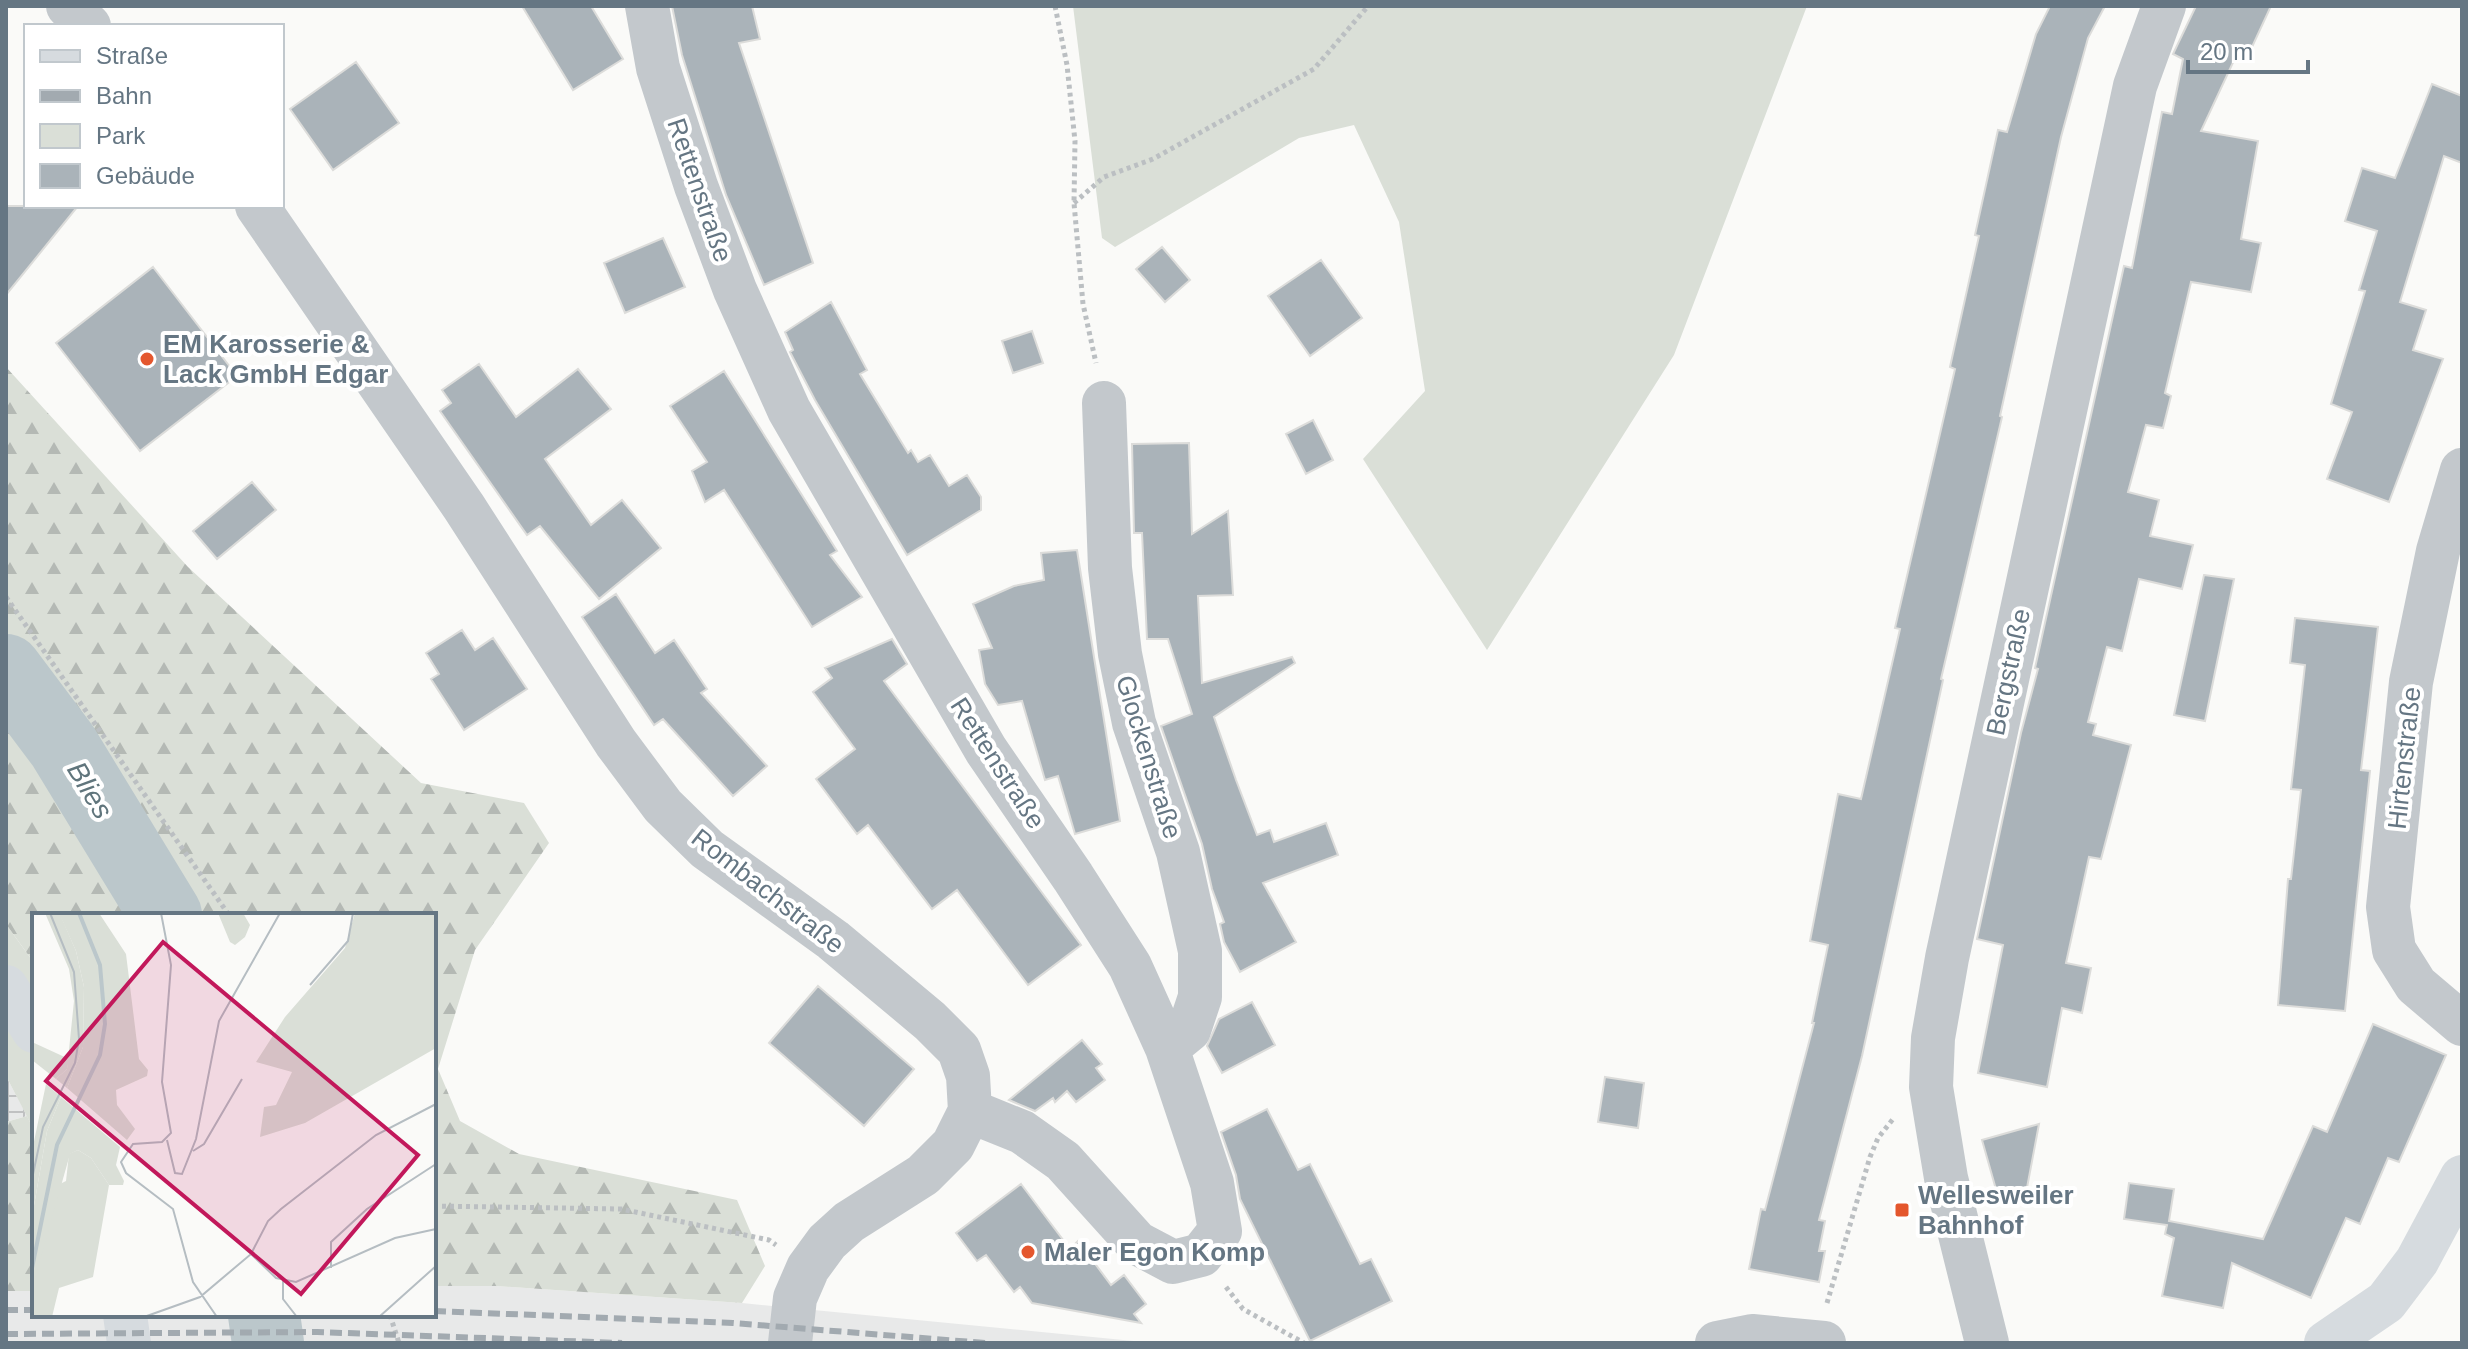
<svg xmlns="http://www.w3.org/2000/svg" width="2468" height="1349" font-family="Helvetica,sans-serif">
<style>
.built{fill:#e8e9e9}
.industrial{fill:url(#industrial-grid)}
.green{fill:#dadfd7}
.forest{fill:url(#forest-firs)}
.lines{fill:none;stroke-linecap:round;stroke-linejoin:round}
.river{stroke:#bbc7cb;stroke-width:72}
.building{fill:#aab3b9;stroke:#dcdcda;stroke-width:2}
.path{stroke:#bbbfc2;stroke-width:5;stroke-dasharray:4 4;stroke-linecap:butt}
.minor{stroke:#c3c8cc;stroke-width:44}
.major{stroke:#d6dbdf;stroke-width:44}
.rail{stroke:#a2aab0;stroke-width:6;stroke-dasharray:12 6;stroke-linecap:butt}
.poi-dot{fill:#e4572e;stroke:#fff;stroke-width:3}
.labels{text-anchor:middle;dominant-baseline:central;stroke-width:8;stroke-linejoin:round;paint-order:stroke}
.street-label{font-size:26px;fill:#657683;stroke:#fff}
.poi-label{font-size:26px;font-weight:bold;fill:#657683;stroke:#fff;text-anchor:start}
.water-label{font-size:28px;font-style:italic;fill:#60757c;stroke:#fff}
.inset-river{fill:none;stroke:#bbc7cb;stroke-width:4}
.inset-road{fill:none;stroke:#b5bdc2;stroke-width:2}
.view{fill:#c2185b;fill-opacity:0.15;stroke:#c2185b;stroke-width:4}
.inset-edge{fill:none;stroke:#657683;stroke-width:4}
</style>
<defs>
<pattern id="industrial-grid" width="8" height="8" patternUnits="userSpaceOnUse" patternTransform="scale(2)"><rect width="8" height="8" fill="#e8e9e9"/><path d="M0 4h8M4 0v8" fill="none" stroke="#c0c1c2"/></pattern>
<pattern id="forest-firs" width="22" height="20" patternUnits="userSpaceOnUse" patternTransform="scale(2)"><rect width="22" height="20" fill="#dadfd7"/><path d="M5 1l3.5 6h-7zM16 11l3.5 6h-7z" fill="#b4b9b4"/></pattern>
</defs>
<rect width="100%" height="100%" fill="#fafaf8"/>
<path class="built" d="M434,1286H496L742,1303L1154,1343H6V1291H34V1315H434Z"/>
<path class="industrial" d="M6,1076L27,1116L6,1122Z"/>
<path class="green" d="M1073,6H1807L1674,355L1487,650L1363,459L1425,391L1399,222L1354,125L1299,138L1115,247L1102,238Z
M6,924L34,963V1130L6,1076Z"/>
<path class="forest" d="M6,367L188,567L421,783L524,803L549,843L475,950L438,1069L460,1121L519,1154L737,1200L765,1266L742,1303L496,1286H434V915H34V963L6,924Z
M27,1116L34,1130V1291H6V1122Z"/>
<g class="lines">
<path class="river" d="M6,670L63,746L166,915
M264,1315L268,1343"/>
</g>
<path class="building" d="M522,6H591L623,59L573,90Z
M672,6H752L760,39L739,43L813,263L764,285L726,195L682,55Z
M2050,6H2105L2088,38L2061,137L2000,416L2002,417L1941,679L1943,680L1862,1056L1819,1220L1825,1221L1819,1251H1825L1819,1282L1749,1269L1761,1209L1765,1210L1814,1023H1812L1828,945L1810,941L1838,794L1861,799L1900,629L1895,628L1955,369L1950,367L1979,236L1975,235L1998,130L2007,132L2036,34Z
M2196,6H2271L2246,60L2236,56L2201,131L2258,141L2241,239L2261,243L2251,292L2191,282L2165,393L2171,396L2163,428L2146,425L2128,492L2159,500L2150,536L2193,545L2182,589L2139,579L2122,651L2107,647L2088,722L2096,724L2093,735L2131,745L2101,859L2089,857L2066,963L2091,968L2082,1013L2062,1008L2047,1087L1978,1073L2003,945L1977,939L2021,733L2038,669L2035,668L2124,266L2132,268L2162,112L2172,114L2183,59L2173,54Z
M356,62L399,123L333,170L290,109Z
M2432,84L2462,96V163L2444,156L2400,302L2426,310L2413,350L2443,359L2389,502L2327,479L2352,412L2331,404L2365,291L2359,290L2377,231L2345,221L2362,168L2395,178Z
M6,206H78L6,295Z
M663,238L685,287L625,313L604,263Z
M1162,247L1190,280L1165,302L1136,269Z
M1321,260L1362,318L1310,356L1268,296Z
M153,267L237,376L140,451L56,343Z
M831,302L867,370L860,374L908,453L911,450L918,462L930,455L949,486L967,475L981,497V510L907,555L815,400L790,352L793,350L785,332Z
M1032,331L1043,363L1013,373L1002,341Z
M479,364L516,417L578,369L611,409L545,459L591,525L622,500L661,548L599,599L540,526L527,535L440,411L451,403L442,390Z
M724,371L837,551L830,555L862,597L812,627L724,490L705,502L692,471L707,462L670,406Z
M1313,420L1333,460L1306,474L1286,434Z
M1189,443L1192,534L1228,511L1233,595L1198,596L1202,683L1292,657L1295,663L1214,717L1236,780L1257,835L1270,830L1274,842L1326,823L1338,855L1263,883L1296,942L1240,972L1224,942L1220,924L1224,922L1212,889L1202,844L1161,726L1192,714L1168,639H1147L1142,533H1134L1132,444Z
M252,482L276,510L217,559L193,531Z
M1077,550L1120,821L1075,834L1058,776L1045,780L1022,701L998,705L985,684L979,650L992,648L973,604L1014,586L1044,580L1041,553Z
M2204,575L2234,579L2205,721L2174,715Z
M616,594L655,653L674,640L707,689L701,693L767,766L733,796L663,719L654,725L582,617Z
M2295,618L2378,627L2361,770L2370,771L2345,1011L2278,1005L2288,879H2291L2301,790L2291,789L2305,665L2290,663Z
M462,630L475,650L493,638L527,689L464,730L431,679L439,674L426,653Z
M892,639L907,664L884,681L1081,945L1028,985L957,890L932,909L868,825L857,834L816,779L855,749L813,692L832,678L825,668Z
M818,986L914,1069L864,1126L769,1043Z
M1252,1002L1275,1045L1222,1073L1207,1046L1219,1019Z
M2373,1024L2446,1055L2399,1162L2388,1158L2360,1224L2346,1218L2311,1298L2232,1263L2223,1308L2162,1296L2174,1238L2165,1234L2167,1225L2124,1219L2129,1183L2174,1189L2169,1221L2263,1239L2313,1126L2327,1132Z
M1082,1040L1102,1064L1096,1068L1105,1080L1076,1102L1067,1091L1055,1102L1053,1098L1035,1111L1009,1100Z
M1605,1077L1644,1083L1638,1128L1598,1122Z
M1267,1109L1298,1170L1310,1164L1360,1264L1371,1259L1392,1301L1310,1341L1240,1199L1236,1175L1221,1132Z
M2039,1124L2026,1193L1999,1200L1982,1140Z
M1021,1184L1070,1249L1078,1241L1111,1285L1124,1275L1146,1304L1134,1314L1141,1323L1032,1303L1020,1287L1014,1292L986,1255L977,1261L956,1233Z"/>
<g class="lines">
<path class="path" d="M1055,6L1067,65L1075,141L1074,203L1083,304L1096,363
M1074,203L1104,177L1153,159L1314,69L1368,6
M6,597L229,915
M434,1206L621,1209L769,1240L776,1245
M1226,1287L1243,1309L1304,1343
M1827,1303L1870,1157L1878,1138L1893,1119
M390,1315L399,1343"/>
<path class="minor" d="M68,6L89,26
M647,6L658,68L696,186L735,290L789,410L986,750L1073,877L1130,966L1167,1048L1212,1183L1220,1231L1201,1255L1173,1262L1137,1243L1063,1161L1022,1132L970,1111
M257,206L464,507L616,743L663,806L707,849L833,940L930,1021L959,1050L968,1076L970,1111L953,1145L923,1175L849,1222L827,1242L808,1268L795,1298L790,1343
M1104,403L1110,568L1120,654L1134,723L1178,852L1200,951V997L1189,1030L1167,1048
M2462,470L2438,551L2411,682L2388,907L2394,950L2416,985L2462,1024
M1717,1343L1752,1336L1824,1343
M1987,1343L1946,1178L1931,1087L1933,1038L1947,958L2135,86L2164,6"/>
<path class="major" d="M6,987L34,1031
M125,1315L129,1343
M2326,1343L2386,1302L2417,1261L2462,1177"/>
<path class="rail" d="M6,1310H34
M434,1311L733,1323L985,1343
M6,1334L317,1332L622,1343"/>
</g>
<g class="poi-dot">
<circle cx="147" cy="359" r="8"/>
<rect x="1894" y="1202" width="16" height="16" rx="4"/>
<circle cx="1028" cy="1252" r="8"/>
</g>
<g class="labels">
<g class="street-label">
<text transform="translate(700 190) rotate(71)">Rettenstraße</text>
<text transform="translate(2008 672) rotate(-78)">Bergstraße</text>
<text transform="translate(1149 757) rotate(73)">Glockenstraße</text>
<text transform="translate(2404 758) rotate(-84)">Hirtenstraße</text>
<text transform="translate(998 763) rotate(57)">Rettenstraße</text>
<text transform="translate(768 891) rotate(38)">Rombachstraße</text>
</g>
<g class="poi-label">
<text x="163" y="344">EM Karosserie &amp;<tspan x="163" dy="30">Lack GmbH Edgar</tspan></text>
<text x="1918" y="1195">Wellesweiler<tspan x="1918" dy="30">Bahnhof</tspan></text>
<text x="1044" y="1252">Maler Egon Komp</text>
</g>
<g class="water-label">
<text transform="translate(90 790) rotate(59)">Blies</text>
</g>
</g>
<g transform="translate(32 913)">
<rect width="404" height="404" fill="#fafaf8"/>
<path d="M13,0L28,1L44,38L52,74L51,134L35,175L24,166L35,156L42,88L37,56ZM323,0H404V135L273,210L228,224L232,194L244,192L260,159L224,149L253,104L313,35ZM14,171L29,184L15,218L0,304V238ZM46,237L59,245L77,272L61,364L27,375L20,404H0V376L15,307L26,272L34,268L37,241Z" fill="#dadfd7"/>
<path d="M27,0H67L94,41L107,146L116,157L115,163L84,177L85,192L103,216L95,227L35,175L51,134L52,74L44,38ZM186,0H211L218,12L213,24L203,32L198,29ZM0,129L37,146L35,156L24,166L0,147ZM29,184L88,234L84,252L92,268L91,272H77L59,245L46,237L38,241L0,376V304L15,218Z" fill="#dadfd7"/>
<path class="inset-river" d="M0,355L25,232L68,142L73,111L68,52L47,0"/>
<path class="inset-road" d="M129,0L139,52L130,169L139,220L130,229L101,231L89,249L94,260L141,296L161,369L185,404M278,72L316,28L321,0M135,227L143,260L150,261L164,226L187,108L248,0M161,238L172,231L210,166M0,266L11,214L43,150L47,126L42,59L18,0M190,315L219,341L236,308L249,296L344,222L404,191M299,355V329L335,296L404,251M251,368V386L265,404M112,404L168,384L219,341L244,365L264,369L363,325L404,316M347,404L404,353"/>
<path class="view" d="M131,29L386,242L269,381L14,168Z"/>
<rect width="404" height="404" class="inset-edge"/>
</g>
<rect width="2468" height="1349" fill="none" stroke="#657683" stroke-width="16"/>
<rect x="24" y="24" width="260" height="184" fill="#ffffff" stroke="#c1c8cd" stroke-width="2"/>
<rect x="40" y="50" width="40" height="12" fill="#d6dbdf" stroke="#c1c8cd" stroke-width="2"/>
<text x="96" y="64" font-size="24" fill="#657683">Straße</text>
<rect x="40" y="90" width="40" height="12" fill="#a2aab0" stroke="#c1c8cd" stroke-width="2"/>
<text x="96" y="104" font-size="24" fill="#657683">Bahn</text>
<rect x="40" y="124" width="40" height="24" fill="#dadfd7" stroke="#c1c8cd" stroke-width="2"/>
<text x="96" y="144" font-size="24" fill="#657683">Park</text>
<rect x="40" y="164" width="40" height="24" fill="#aab3b9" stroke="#c1c8cd" stroke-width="2"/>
<text x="96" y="184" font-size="24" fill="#657683">Gebäude</text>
<path d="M2188 60v12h120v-12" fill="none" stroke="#657683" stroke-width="4"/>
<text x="2200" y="60" font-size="24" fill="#657683" stroke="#ffffff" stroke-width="6" paint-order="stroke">20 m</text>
</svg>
